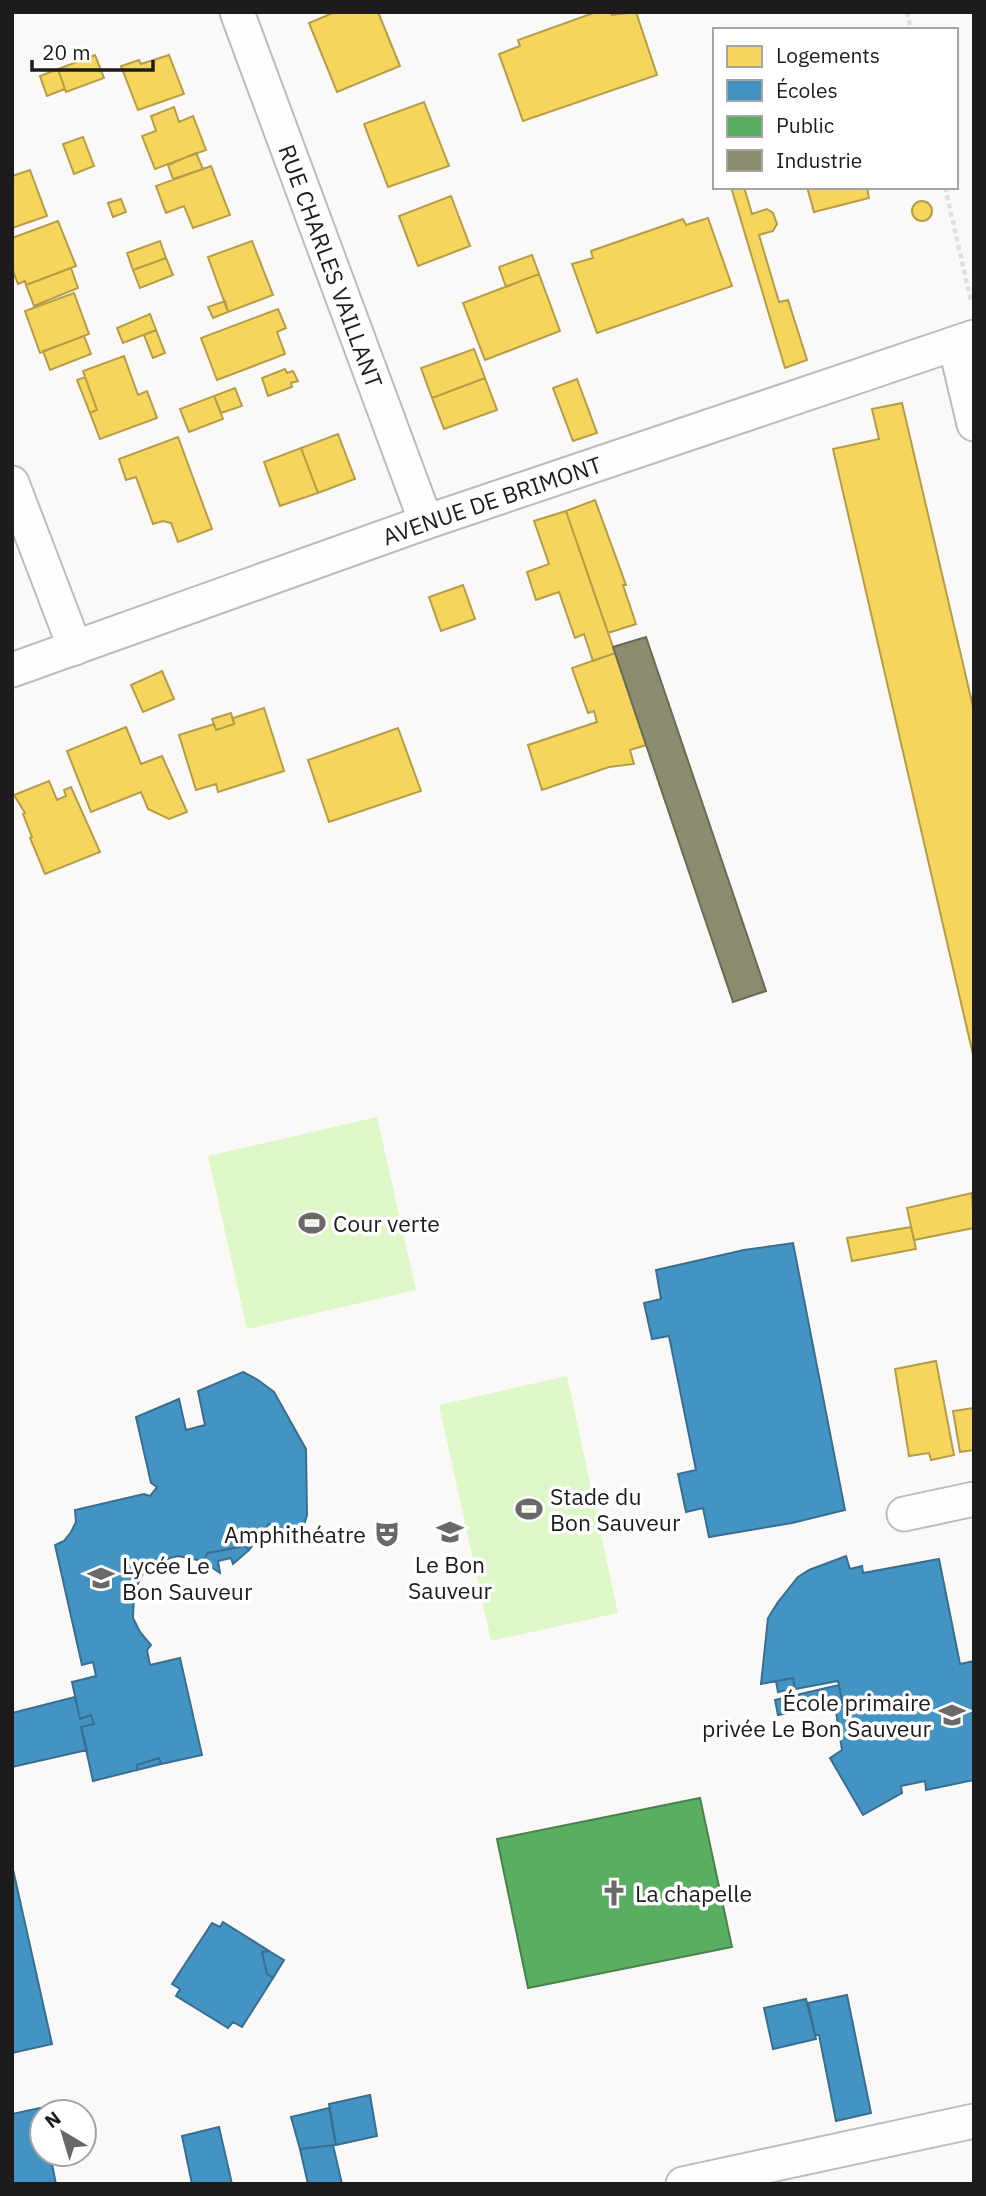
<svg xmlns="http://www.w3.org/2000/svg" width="986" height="2196" font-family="'IBM Plex Sans',sans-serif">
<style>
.green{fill:#def7c6}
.homes{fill:#f6d55c;stroke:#b59d48;stroke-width:2}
.schools{fill:#4393c3;stroke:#386f91;stroke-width:2}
.public{fill:#5aae61;stroke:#48824c;stroke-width:2}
.industry{fill:#8c8c6e;stroke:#6b6a55;stroke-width:2}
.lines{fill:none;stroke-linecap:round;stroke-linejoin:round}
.minor-casing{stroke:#bdbcba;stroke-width:37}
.path{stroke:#dfdede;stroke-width:4.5;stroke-dasharray:5 3.5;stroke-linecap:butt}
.minor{stroke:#fefefe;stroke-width:33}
.labels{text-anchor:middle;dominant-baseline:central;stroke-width:7;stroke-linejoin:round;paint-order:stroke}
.street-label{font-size:23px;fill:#1d1b1b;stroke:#fff}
.poi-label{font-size:23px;fill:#1d1b1b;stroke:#fff;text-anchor:start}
</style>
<rect width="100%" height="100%" fill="#fbf9f7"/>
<path class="green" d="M377,1117L416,1290L247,1329L208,1156Z
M567,1376L618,1613L491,1641L439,1405Z"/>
<path class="homes" d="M335,12H378L400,66L337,92L309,23Z
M596,12H611L612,15L636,12L657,75L523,121L499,54L520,46L518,40Z
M95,55L104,78L66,92L58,69Z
M169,55L184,94L138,110L121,66L139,60L141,64Z
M58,69L65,89L47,96L40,76Z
M424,102L449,166L388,187L364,124Z
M174,107L179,122L193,116L206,150L155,169L142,136L156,131L151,116Z
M83,137L94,166L74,174L63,144Z
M196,153L203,169L173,179L168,165Z
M211,166L230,215L193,228L184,206L166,213L156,186Z
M30,170L47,216L12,228V176Z
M731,187H744L752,214L767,209L773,213L777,224L773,231L759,235L779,302L788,300L807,360L785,368Z
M807,187H867L869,198L814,212Z
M451,196L470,246L418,266L399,216Z
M121,199L126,212L113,217L108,203Z
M912 211a10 10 0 1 1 20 0a10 10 0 1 1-20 0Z
M708,218L732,286L597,333L572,264L593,258L591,251L683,219L686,225Z
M58,221L76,266L26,285L25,281L18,284L12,269V238Z
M160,241L166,258L133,270L127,253Z
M252,241L273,295L228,312L208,257Z
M532,255L539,274L506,287L499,267Z
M166,258L173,275L140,288L133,270Z
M71,268L78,288L34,306L26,285Z
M539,274L560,331L485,360L463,303Z
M74,293L89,334L40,353L25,311Z
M225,301L228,312L213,318L208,307Z
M278,309L286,328L277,332L285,354L217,380L201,338Z
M150,314L156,330L123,343L117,328Z
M156,330L165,353L153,358L144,335Z
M84,336L91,354L50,370L43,351Z
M474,349L485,378L432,398L421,368Z
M124,356L138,395L147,391L157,418L100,439L90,413L97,410L83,371Z
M285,369L287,373L293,371L298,381L291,383L292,387L268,396L262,378Z
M85,377L97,410L90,413L77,380Z
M485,378L497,410L444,429L432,398Z
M577,379L597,433L573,441L553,388Z
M235,388L242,406L221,413L214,396Z
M214,396L223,419L189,432L180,409Z
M902,403L974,711V1059L833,449L879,439L872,409Z
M338,434L355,479L318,493L301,448Z
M178,437L212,529L178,542L171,523L163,521L153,524L136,477L126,480L119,459Z
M301,448L318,493L280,506L264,462Z
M595,500L626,585H623L636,624L608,633L566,511Z
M566,511L615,653L593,661L584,634L575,638L559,592L536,600L527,572L549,564L534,521Z
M463,585L475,619L441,631L429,597Z
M615,653L646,745L630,750L634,764L609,767L542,790L528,745L597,722L594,711L588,713L572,668Z
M162,671L174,699L143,712L131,685Z
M264,708L284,771L218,792L216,784L196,790L179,735L214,724L216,730L234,724L233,718Z
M231,713L234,724L216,730L212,719Z
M126,727L141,764L162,756L187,812L169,819L148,809L141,792L91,812L67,751Z
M398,728L421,791L329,822L308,760Z
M49,781L57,800L66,796L64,790L71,787L100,852L45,874L30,838L32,837L23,814L25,813L14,795Z
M972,1193L974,1228L914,1240L907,1208Z
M911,1227L916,1249L852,1261L847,1238Z
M936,1361L954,1455L931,1460L929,1453L909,1456L895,1369Z
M974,1408V1450L960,1452L953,1411Z"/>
<path class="schools" d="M793,1243L845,1510L792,1523L709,1537L703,1508L686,1512L678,1474L696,1470L669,1336L652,1339L644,1303L661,1299L656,1270L744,1250Z
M243,1372L258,1380L274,1392L306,1449L307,1515L301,1535L269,1524L249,1550L245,1546L208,1553L202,1561L178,1556L170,1558L154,1565L142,1575L134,1592L133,1618L140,1632L151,1645L147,1650L150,1665L180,1658L202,1755L161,1764L159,1758L137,1765V1770L93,1781L81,1727L94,1724L91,1715L80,1719L72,1682L96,1676L93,1662L82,1665L55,1545L64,1541L71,1532L76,1522L75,1510L144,1494L150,1496L157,1487L151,1483L136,1417L179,1399L186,1430L205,1425L198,1391Z
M245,1546L249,1550L233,1564L231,1558L218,1561L220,1573L202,1561L208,1553Z
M846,1556L850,1569L862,1566L863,1573L939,1559L960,1664L974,1661V1780L926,1790L925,1781L901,1786L902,1793L863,1815L830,1758L842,1750L836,1712L843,1705L838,1681L795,1689L793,1678L761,1684L768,1618L778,1602L798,1577L809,1570Z
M793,1678L795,1689L778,1692L776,1681Z
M839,1685L842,1702L778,1715L775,1700Z
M75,1697L80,1719L91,1715L94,1724L81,1727L87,1750L12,1767V1713Z
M159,1758L161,1764L137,1770V1765Z
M12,1865L52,2044L12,2053Z
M223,1922L269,1951L262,1952L267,1974L273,1978L242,2027L233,2022L228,2028L176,1996L180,1989L172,1984L212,1923L220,1927Z
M269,1951L284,1960L273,1978L267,1974L262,1952Z
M847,1995L871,2113L836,2121L819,2035H815L808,2003Z
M806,1999L816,2039L773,2049L764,2008Z
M370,2095L377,2136L336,2145L329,2104Z
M40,2108L42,2154H50L56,2184H12V2114Z
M329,2108L336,2145L300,2149L291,2117Z
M219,2127L232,2184H192L182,2136Z
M333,2145L342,2184H308L300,2149Z"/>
<path class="public" d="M700,1798L732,1947L528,1988L497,1839Z"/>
<path class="industry" d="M646,637L766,991L733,1002L613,647Z"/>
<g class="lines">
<g class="minor-casing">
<g id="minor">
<path id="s1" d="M237,12L426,522"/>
<path d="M955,344L974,424"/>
<path d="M12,483L75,648"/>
<path id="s2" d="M12,670L426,522L974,337"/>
<path d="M904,1514L974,1499"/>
<path d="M683,2184L974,2121"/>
</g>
</g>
<path class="path" d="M907,12L911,30
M945,187L971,301"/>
<use href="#minor" class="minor"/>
</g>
<defs>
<g id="stadium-bare" transform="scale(2.1)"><path d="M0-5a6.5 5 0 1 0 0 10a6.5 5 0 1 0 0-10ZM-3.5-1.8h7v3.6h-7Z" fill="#6b6968" stroke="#fff" stroke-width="2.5" paint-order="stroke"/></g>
<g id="school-bare" transform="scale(2.1)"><path d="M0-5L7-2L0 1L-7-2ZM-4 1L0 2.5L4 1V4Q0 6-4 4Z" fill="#6b6968" stroke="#fff" stroke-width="2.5" paint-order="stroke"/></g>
<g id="theatre-bare" transform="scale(2.1)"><path d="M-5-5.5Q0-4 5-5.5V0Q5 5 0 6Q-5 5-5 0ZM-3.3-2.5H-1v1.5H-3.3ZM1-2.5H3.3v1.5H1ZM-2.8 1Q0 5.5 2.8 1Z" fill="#6b6968" stroke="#fff" stroke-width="2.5" paint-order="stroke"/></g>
<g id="church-bare" transform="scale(2.1)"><path d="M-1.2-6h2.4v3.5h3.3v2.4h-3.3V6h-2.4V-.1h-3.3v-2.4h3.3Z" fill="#6b6968" stroke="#fff" stroke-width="2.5" paint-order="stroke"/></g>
</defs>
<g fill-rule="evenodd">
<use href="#stadium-bare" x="312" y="1223"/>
<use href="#stadium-bare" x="529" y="1509"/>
<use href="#school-bare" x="450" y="1532"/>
<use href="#theatre-bare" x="387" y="1534"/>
<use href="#school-bare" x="101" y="1578"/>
<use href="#school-bare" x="952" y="1715"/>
<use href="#church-bare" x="614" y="1893"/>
</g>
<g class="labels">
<g class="street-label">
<text stroke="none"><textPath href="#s1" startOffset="271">RUE CHARLES VAILLANT</textPath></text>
<text stroke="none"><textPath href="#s2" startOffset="509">AVENUE DE BRIMONT</textPath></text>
</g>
<g class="poi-label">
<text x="333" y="1223">Cour verte</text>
<text x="550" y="1496">Stade du<tspan x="550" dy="26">Bon Sauveur</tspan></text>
<text x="366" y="1534" text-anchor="end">Amphithéatre</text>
<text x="450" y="1564" text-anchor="middle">Le Bon<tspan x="450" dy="26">Sauveur</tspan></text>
<text x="122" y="1565">Lycée Le<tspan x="122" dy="26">Bon Sauveur</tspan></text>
<text x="931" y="1702" text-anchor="end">École primaire<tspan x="931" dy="26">privée Le Bon Sauveur</tspan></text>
<text x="635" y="1893">La chapelle</text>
</g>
</g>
<rect width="986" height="2196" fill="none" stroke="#1d1b1b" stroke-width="28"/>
<rect x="713" y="28" width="245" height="161" fill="#ffffff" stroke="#a5a4a4" stroke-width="2"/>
<rect x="727" y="46" width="35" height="21" fill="#f6d55c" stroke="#a5a4a4" stroke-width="2"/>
<text x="776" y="63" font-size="21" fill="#1d1b1b">Logements</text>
<rect x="727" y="80" width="35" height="21" fill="#4393c3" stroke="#a5a4a4" stroke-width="2"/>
<text x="776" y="98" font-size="21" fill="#1d1b1b">Écoles</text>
<rect x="727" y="116" width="35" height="21" fill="#5aae61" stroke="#a5a4a4" stroke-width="2"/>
<text x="776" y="133" font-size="21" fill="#1d1b1b">Public</text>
<rect x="727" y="150" width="35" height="21" fill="#8c8c6e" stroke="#a5a4a4" stroke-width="2"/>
<text x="776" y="168" font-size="21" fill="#1d1b1b">Industrie</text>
<g transform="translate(63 2133) rotate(322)"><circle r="33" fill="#ffffff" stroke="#a5a4a4" stroke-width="2"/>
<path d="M0-5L12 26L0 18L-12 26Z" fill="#6b6968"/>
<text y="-10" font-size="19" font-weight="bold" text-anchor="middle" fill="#1d1b1b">N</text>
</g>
<path d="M32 60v10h121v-10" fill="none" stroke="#1d1b1b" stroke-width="3.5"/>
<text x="42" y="60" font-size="21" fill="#1d1b1b" stroke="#ffffff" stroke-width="5" paint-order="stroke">20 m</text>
</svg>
